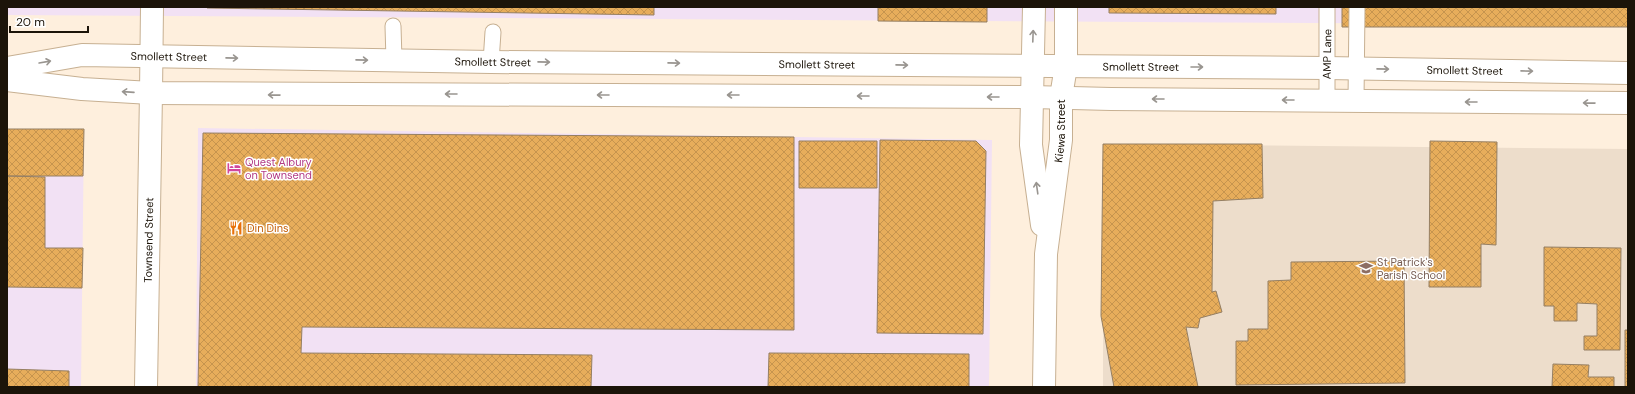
<svg xmlns="http://www.w3.org/2000/svg" width="1635" height="394" font-family="'DM Sans',sans-serif">
<style>
.commercial{fill:#f2e1f4}
.education{fill:#edddcb}
.building{fill:url(#building-cross-hatch);stroke:#957f63}
.lines{fill:none;stroke-linecap:round;stroke-linejoin:round}
.lane-casing{stroke:#c7b092;stroke-width:17}
.secondary-casing{stroke:#c7b092;stroke-width:24}
.lane{stroke:#fff;stroke-width:15}
.secondary{stroke:#fff;stroke-width:22}
.oneway{stroke:#999590}
.labels{text-anchor:middle;dominant-baseline:central;stroke-width:3;stroke-linejoin:round;paint-order:stroke}
.street-label{font-size:11px;fill:#1c1409;stroke:#fff}
.hotel-label{font-size:11px;fill:#b23c85;stroke:#fff;text-anchor:start}
.food-label{font-size:11px;fill:#c56008;stroke:#fff;text-anchor:start}
.education-label{font-size:11px;fill:#785e54;stroke:#fff;text-anchor:start}
</style>
<defs>
<pattern id="building-cross-hatch" width="8" height="8" patternUnits="userSpaceOnUse"><rect width="8" height="8" fill="#e7ad5b"/><path d="M0 0l8 8M0 8l8-8" fill="none" stroke="#c6944e"/></pattern>
</defs>
<rect width="100%" height="100%" fill="#feefdd"/>
<path class="commercial" d="M7,7H1628V25L7,15Z
M198,128L992,140L989,387H196Z
M7,129H84L81,387H7Z"/>
<path class="education" d="M1103,144L1628,149V387H1103Z"/>
<path class="building" d="M207,7H654V15L207,8Z
M878,7H987V22L878,21Z
M1109,7H1276V14L1109,13Z
M1342,7H1628V27H1342Z
M7,129H84L83,176H7Z
M203,133L794,137V330L302,327L301,353L592,355L591,387H198Z
M880,140L976,141L986,151L983,334L877,333Z
M799,141H877V188H799Z
M1430,141L1497,142L1496,245L1481,244V287H1429Z
M1103,144H1262L1263,198L1213,201L1212,292L1216,291L1222,312L1200,318L1198,328L1186,327L1198,387H1114L1101,316Z
M7,176L45,177V248H83L82,288L7,287Z
M1544,247L1621,248L1620,350H1584V336H1597V304L1577,303V321H1554V306H1544Z
M1404,261L1405,383L1236,385V341H1248V329H1268V281L1291,280V262Z
M1625,330H1628V387H1625Z
M769,353L969,354V387H768Z
M1553,364L1589,365L1588,377H1614V387H1552Z
M7,369L69,371V387H7Z"/>
<g class="lines">
<g class="lane-casing">
<path id="lane" d="M393,26L394,60
M491,62L493,32
M1327,100V7
M1356,101L1357,7"/>
</g>
<g class="secondary-casing">
<g id="secondary">
<path d="M1034,7L1031,145L1042,225"/>
<path id="s1" d="M7,68L82,55L491,62L1326,68L1628,73"/>
<path d="M7,80L82,89L151,93L1032,97L1111,99L1628,103"/>
<path id="s2" d="M146,387L151,93L152,7"/>
<path id="s3" d="M1044,387L1046,254L1061,140V97L1066,66V7"/>
</g>
</g>
<use href="#lane" class="lane"/>
<use href="#secondary" class="secondary"/>
</g>
<defs><path id="oneway-shaft" d="M-6 0H5M1.5-3L5.5 0L1.5 3" fill="none" stroke-width="1.6" stroke-linecap="round" stroke-linejoin="round"/></defs>
<g class="oneway">
<use href="#oneway-shaft" transform="translate(1033 36) rotate(-88)"/>
<use href="#oneway-shaft" transform="translate(232 58) rotate(1)"/>
<use href="#oneway-shaft" transform="translate(362 60) rotate(1)"/>
<use href="#oneway-shaft" transform="translate(45 62) rotate(-10)"/>
<use href="#oneway-shaft" transform="translate(544 62) rotate(1)"/>
<use href="#oneway-shaft" transform="translate(674 63) rotate(1)"/>
<use href="#oneway-shaft" transform="translate(902 65) rotate(1)"/>
<use href="#oneway-shaft" transform="translate(1197 67)"/>
<use href="#oneway-shaft" transform="translate(1383 69) rotate(1)"/>
<use href="#oneway-shaft" transform="translate(1527 71) rotate(1)"/>
<use href="#oneway-shaft" transform="translate(128 92) rotate(-176)"/>
<use href="#oneway-shaft" transform="translate(451 94) rotate(-180)"/>
<use href="#oneway-shaft" transform="translate(274 95) rotate(-179)"/>
<use href="#oneway-shaft" transform="translate(603 95) rotate(-180)"/>
<use href="#oneway-shaft" transform="translate(733 95) rotate(-180)"/>
<use href="#oneway-shaft" transform="translate(863 96) rotate(-180)"/>
<use href="#oneway-shaft" transform="translate(993 97) rotate(-180)"/>
<use href="#oneway-shaft" transform="translate(1158 99) rotate(-180)"/>
<use href="#oneway-shaft" transform="translate(1288 100) rotate(-180)"/>
<use href="#oneway-shaft" transform="translate(1471 102) rotate(-180)"/>
<use href="#oneway-shaft" transform="translate(1589 103) rotate(-179)"/>
<use href="#oneway-shaft" transform="translate(1037 188) rotate(-98)"/>
</g>
<defs>
<g id="hotel-bare" transform="scale(1.08)"><path d="M-6-4.5h1.5V1H6V5H4.5V3h-9V5H-6ZM-4 0a1.8 1.8 0 1 1 3.6 0ZM.5 0V-2.5h3Q6-2.5 6 0Z" fill="#d1479c" stroke="#fff" stroke-width="2.5" paint-order="stroke"/></g>
<g id="restaurant-bare" transform="scale(1.08)"><path d="M-5-6h1v4h1v-4h1v4h1v-4h1v5L-1.5 .5V6h-2V.5L-5-1ZM5-6V6H3V1.5H1.5Q1.5-4 5-6Z" fill="#e8710a" stroke="#fff" stroke-width="2.5" paint-order="stroke"/></g>
<g id="school-bare" transform="scale(1.08)"><path d="M0-5L7-2L0 1L-7-2ZM-4 1L0 2.5L4 1V4Q0 6-4 4Z" fill="#8d6e63" stroke="#fff" stroke-width="2.5" paint-order="stroke"/></g>
</defs>
<g fill-rule="evenodd">
<use href="#hotel-bare" x="234" y="168"/>
<use href="#restaurant-bare" x="236" y="228"/>
<use href="#school-bare" x="1366" y="268"/>
</g>
<g class="labels">
<g class="street-label">
<text transform="translate(1327 54) rotate(-89)">AMP Lane</text>
<text stroke="none"><textPath href="#s1" startOffset="163">Smollett Street</textPath></text>
<text stroke="none"><textPath href="#s1" startOffset="487">Smollett Street</textPath></text>
<text stroke="none"><textPath href="#s1" startOffset="811">Smollett Street</textPath></text>
<text stroke="none"><textPath href="#s1" startOffset="1135">Smollett Street</textPath></text>
<text stroke="none"><textPath href="#s1" startOffset="1459">Smollett Street</textPath></text>
<text stroke="none"><textPath href="#s3" startOffset="257">Kiewa Street</textPath></text>
<text stroke="none"><textPath href="#s2" startOffset="147">Townsend Street</textPath></text>
</g>
<g class="hotel-label">
<text x="245" y="162">Quest Albury<tspan x="245" dy="13">on Townsend</tspan></text>
</g>
<g class="food-label">
<text x="247" y="228">Din Dins</text>
</g>
<g class="education-label">
<text x="1377" y="262">St Patrick's<tspan x="1377" dy="13">Parish School</tspan></text>
</g>
</g>
<rect width="1635" height="394" fill="none" stroke="#1c1409" stroke-width="16"/>
<path d="M10 26v6h78v-6" fill="none" stroke="#1c1409" stroke-width="2"/>
<text x="16" y="26" font-size="12" fill="#1c1409" stroke="#ffffff" stroke-width="3" paint-order="stroke">20 m</text>
</svg>
